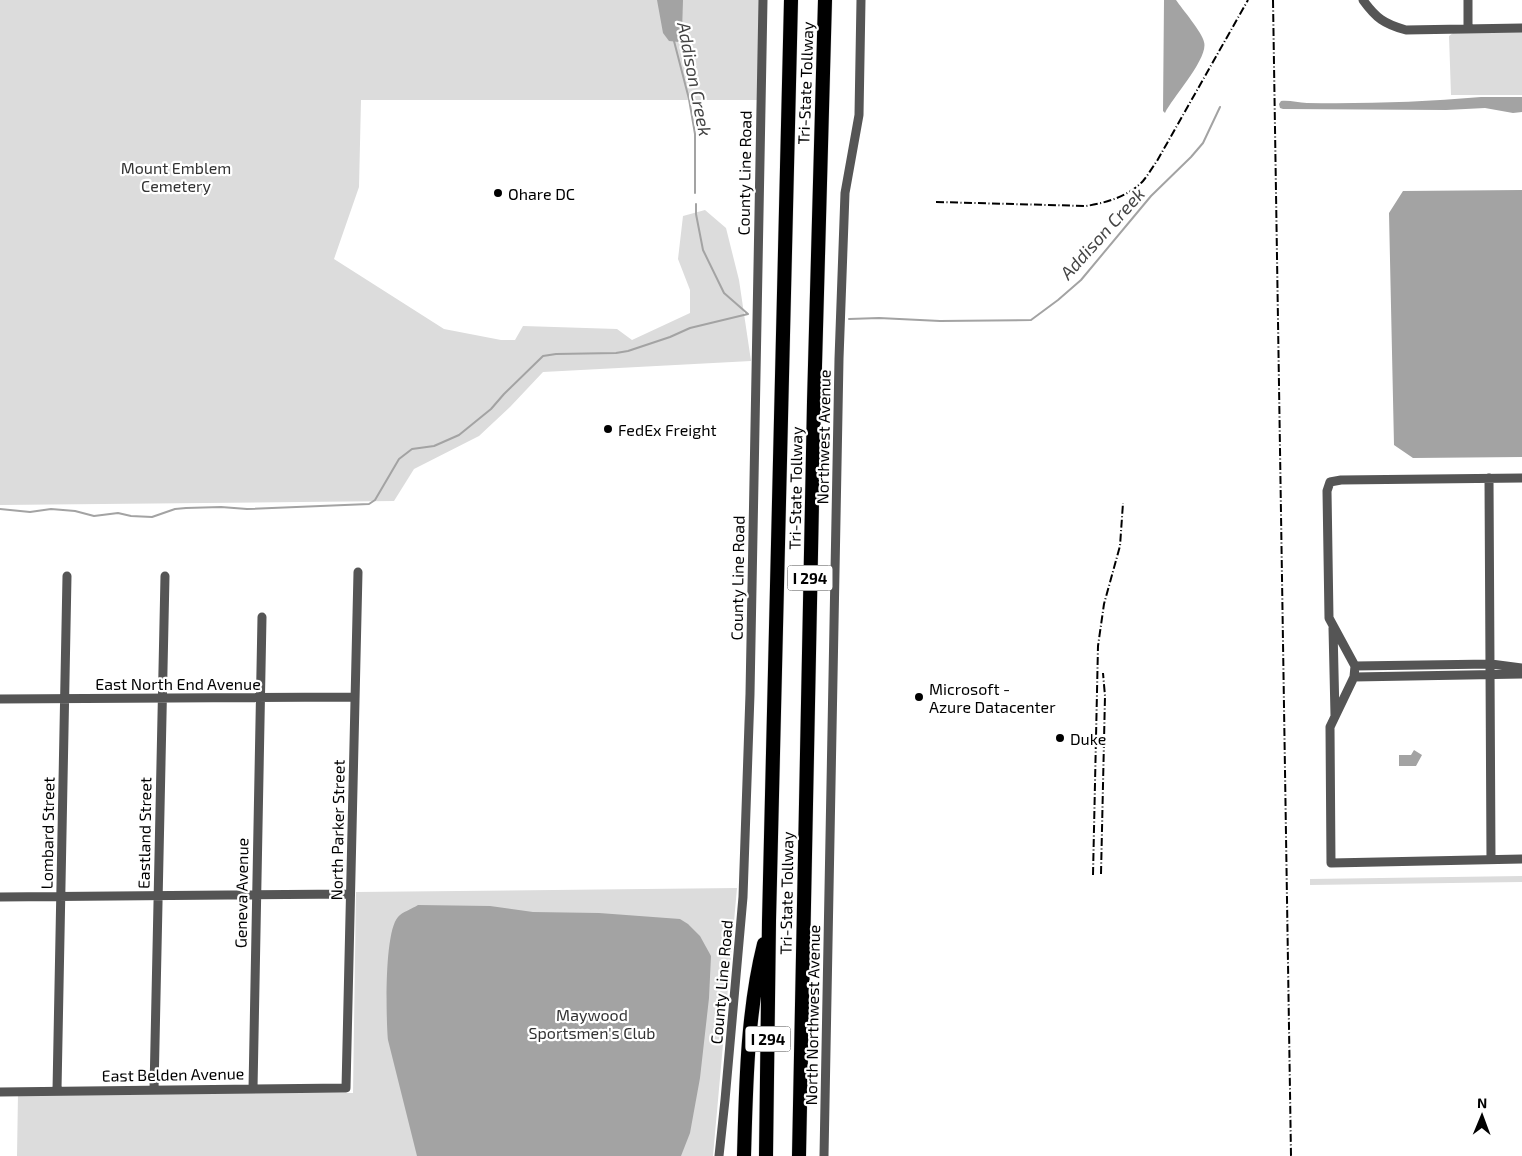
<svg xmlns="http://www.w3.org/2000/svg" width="1522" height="1156" font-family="'Exo 2',sans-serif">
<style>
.green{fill:#dcdcdc}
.water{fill:#a3a3a3}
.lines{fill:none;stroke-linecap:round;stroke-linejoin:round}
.stream{stroke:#a3a3a3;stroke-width:2}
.highway-casing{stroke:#dbdbdb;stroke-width:15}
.minor{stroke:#555;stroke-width:9}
.highway{stroke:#000;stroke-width:14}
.rail{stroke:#000;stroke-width:2;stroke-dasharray:8 2.5 1 2.5;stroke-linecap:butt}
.poi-dot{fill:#000;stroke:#fff;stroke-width:2}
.labels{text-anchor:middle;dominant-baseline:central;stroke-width:4.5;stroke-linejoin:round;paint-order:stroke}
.shield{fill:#fff;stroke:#4c4c4c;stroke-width:1}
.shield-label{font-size:15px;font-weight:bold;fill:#000}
.street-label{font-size:16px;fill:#000;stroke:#fff}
.park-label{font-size:16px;fill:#333;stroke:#fff}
.poi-label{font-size:16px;fill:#000;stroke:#fff;text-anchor:start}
.water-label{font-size:18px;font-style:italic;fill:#444;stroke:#fff}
</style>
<rect width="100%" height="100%" fill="#fff"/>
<path class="green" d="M0,0H760L758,100H361L359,187L334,259L444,329L501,340H515L523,326L617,329L632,340L690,313V290L678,259L683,216L705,210L726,228L739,280L751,361L543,372L510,407L479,436L414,469L394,501L0,505Z
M1522,32V95H1451L1449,36L1453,33Z
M1522,876V882L1310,885V879Z
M737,888L713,1156H17L18,1093H353L356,892Z"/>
<path class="water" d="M657,0H683L682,32L679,42L669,41L663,33Z
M1164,0H1176C1182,9 1202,32 1204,42C1209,58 1173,97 1165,113L1163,111Z
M1481,97H1522V112L1513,113L1485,108L1446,110L1283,109L1280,108L1279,104L1281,101C1290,100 1298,103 1307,103C1365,104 1423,102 1481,97Z
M1522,190V457L1413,458L1394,445L1389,213L1403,191Z
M1414,750L1422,755L1416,766H1399V755H1411Z
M418,905L490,906L533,912L599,913L680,919L688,924L700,936L711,956L709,998L700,1078L690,1133L681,1156H417L388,1040C386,1019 384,932 398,917C402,912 412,909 418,905Z"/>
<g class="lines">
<path class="stream" d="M674,41L689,99L695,134V193
M696,204V214L703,250L724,293L748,314
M849,319L879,318L940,321L1031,320L1058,300L1081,280L1151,196L1191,157L1203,143L1220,107
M0,509L30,512L51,509L75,511L94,516L118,513L131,516L152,517L175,509L186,508L221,507L247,509L369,504L375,500L399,459L412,449L434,446L459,435L491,409L504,394L543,356L556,354L616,353L628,351L670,337L690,328L748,314"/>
<g class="highway-casing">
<path id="highway" d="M744,1156C746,1086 747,1012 764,944
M766,1156L769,921L791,0
M799,1156L814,402L825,0"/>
</g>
<path class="minor" d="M1363,0C1376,18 1384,24 1406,30L1522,28
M1468,0V29
M1489,478L1491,859
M1522,478L1341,480L1330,482L1327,491L1329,618L1355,666L1354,677L1330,727L1331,863L1522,859
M1333,628L1335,715
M1355,666L1491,664L1522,668
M1354,677L1522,674
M0,699L355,697
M0,897L350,894
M253,1089L262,617
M57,1090L67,576
M154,1090L165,576
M0,1092L346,1088L358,572
M719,1156L725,1100L743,897L750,694L763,0
M824,1156L839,359L845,193L859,115L861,0"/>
<use href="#highway" class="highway"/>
<path class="rail" d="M1273,0L1291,1156
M936,202L1086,206C1106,203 1129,196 1143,181C1148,175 1152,168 1157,161L1248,0
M1101,874L1105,696L1103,673
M1093,875L1098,646L1104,604L1120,546L1123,503"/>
</g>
<g class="poi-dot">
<circle cx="498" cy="193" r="5"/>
<circle cx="608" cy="429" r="5"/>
<circle cx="919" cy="697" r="5"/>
<circle cx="1060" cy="738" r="5"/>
</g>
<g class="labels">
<g class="shield">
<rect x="787.5" y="565.5" width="45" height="25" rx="4"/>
<rect x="745.5" y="1026.5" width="45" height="25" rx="4"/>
</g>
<g class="shield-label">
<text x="810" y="578">I 294</text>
<text x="768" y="1039">I 294</text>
</g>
<g class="street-label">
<text transform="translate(805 83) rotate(-88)">Tri-State Tollway</text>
<text transform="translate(744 173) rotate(-89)">County Line Road</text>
<text transform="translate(823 437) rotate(-89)">Northwest Avenue</text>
<text transform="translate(795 488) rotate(-89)">Tri-State Tollway</text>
<text transform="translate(737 578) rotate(-89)">County Line Road</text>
<text x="178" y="683">East North End Avenue</text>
<text transform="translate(337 830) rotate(-89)">North Parker Street</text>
<text transform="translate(47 833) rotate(-89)">Lombard Street</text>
<text transform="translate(144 833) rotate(-89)">Eastland Street</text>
<text transform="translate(241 893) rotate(-89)">Geneva Avenue</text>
<text transform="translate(786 893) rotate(-89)">Tri-State Tollway</text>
<text transform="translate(721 982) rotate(-85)">County Line Road</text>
<text transform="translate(812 1015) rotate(-89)">North Northwest Avenue</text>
<text transform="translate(173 1074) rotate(-1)">East Belden Avenue</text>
</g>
<g class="park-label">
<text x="176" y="167">Mount Emblem<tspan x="176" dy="18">Cemetery</tspan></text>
<text x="592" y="1014">Maywood<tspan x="592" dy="18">Sportsmen's Club</tspan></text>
</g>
<g class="poi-label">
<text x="508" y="193">Ohare DC</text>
<text x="618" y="429">FedEx Freight</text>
<text x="929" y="688">Microsoft -<tspan x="929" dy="18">Azure Datacenter</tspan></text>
<text x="1070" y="738">Duke</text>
</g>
<g class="water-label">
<text transform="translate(695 79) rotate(79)">Addison Creek</text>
<text transform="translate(1102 233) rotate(-48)">Addison Creek</text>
</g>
</g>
<g transform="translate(1482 1116) rotate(1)" stroke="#ffffff" stroke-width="4" paint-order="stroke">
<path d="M0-4L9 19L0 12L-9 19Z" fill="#000000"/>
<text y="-8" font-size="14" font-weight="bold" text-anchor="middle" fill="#000000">N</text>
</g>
</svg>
